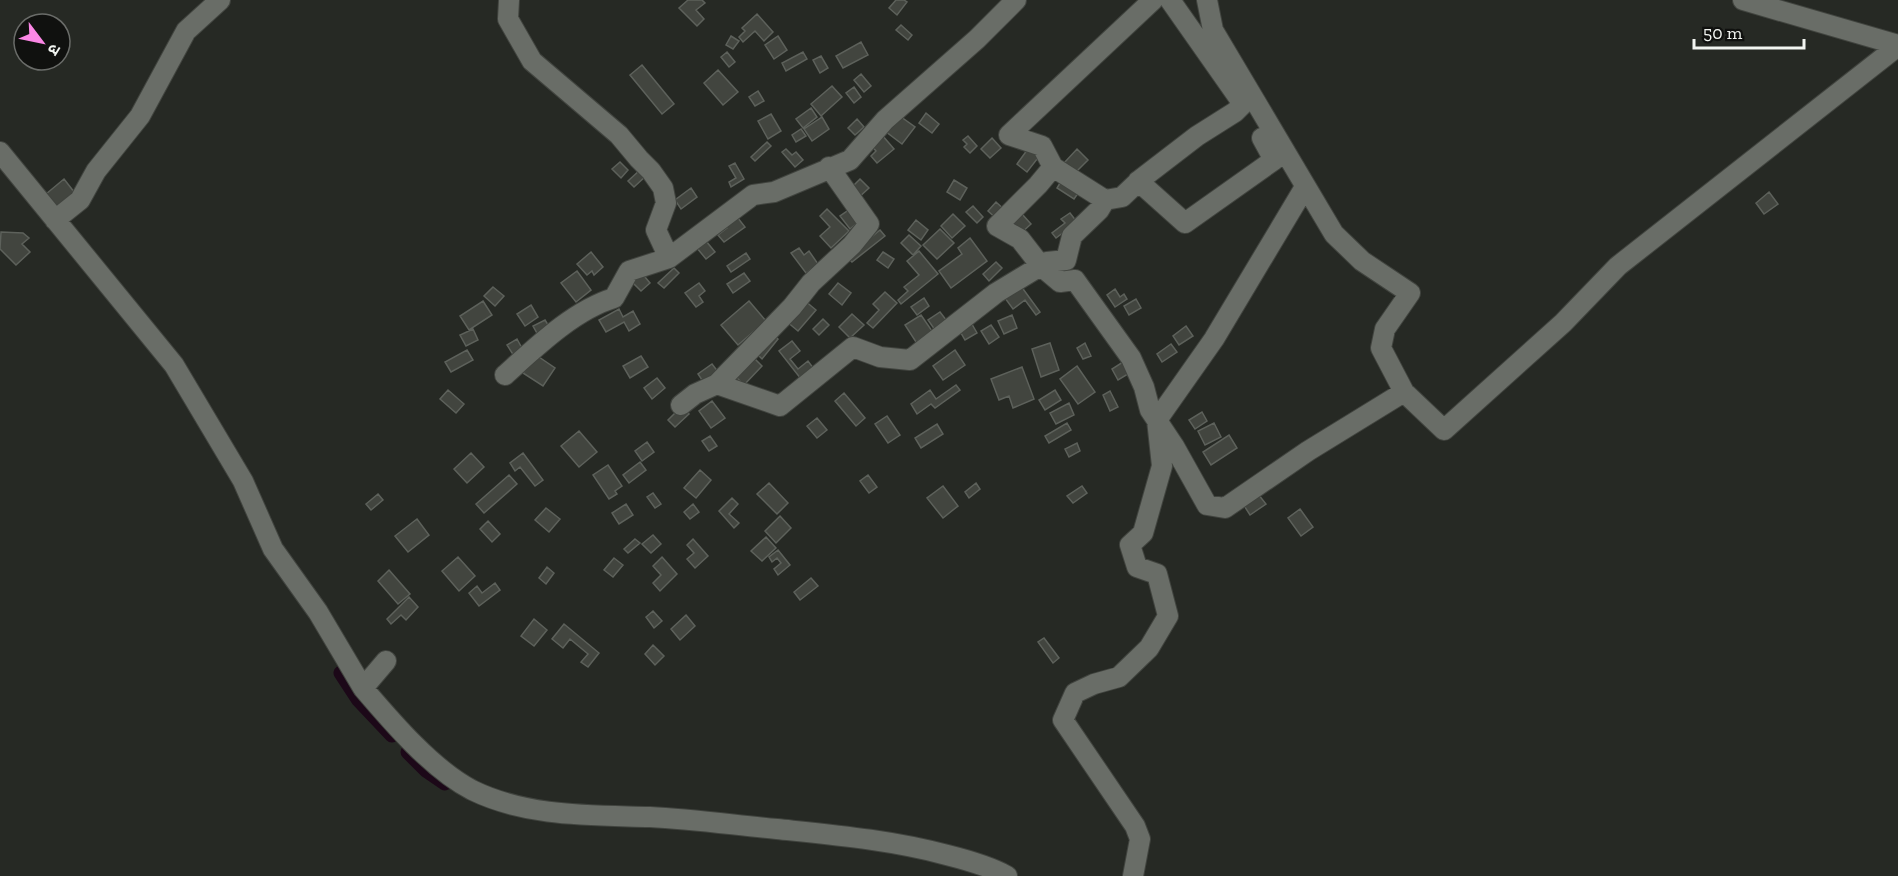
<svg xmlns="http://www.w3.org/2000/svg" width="1898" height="876" font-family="'Zilla Slab','Noto Sans Devanagari',serif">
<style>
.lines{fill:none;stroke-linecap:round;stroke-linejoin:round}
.canal{stroke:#1c0818;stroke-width:15}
.building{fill:#42453f;stroke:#5d615b;stroke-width:1.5}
.minor-casing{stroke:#41443f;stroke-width:22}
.minor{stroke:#696d67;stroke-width:20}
</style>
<rect width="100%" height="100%" fill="#262924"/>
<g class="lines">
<path class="canal" d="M341,673L358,699L392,735
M408,752L426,770L445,783"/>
</g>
<path class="building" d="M688,0H702L705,3L696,10L704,19L697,26L679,8Z
M896,0H904L907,2L897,15L889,8Z
M757,14L773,32L764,41L755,31L743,42L739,37L745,31L742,28Z
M901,25L912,35L908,40L896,30Z
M731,36L739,41L733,49L726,45Z
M778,36L787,50L774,59L765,45Z
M861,42L868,55L843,68L836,56Z
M727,52L735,62L729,67L721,57Z
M803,52L807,59L786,71L782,63Z
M821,56L828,68L820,73L813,60Z
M642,65L674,104L662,114L630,75Z
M718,70L738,92L723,105L704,83Z
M861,74L871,86L864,92L854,80Z
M832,86L842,97L821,116L811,104Z
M854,87L861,97L854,103L846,93Z
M758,91L764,101L755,106L749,97Z
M811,108L817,117L803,128L796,119Z
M926,113L939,124L932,133L919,123Z
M771,114L781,131L768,139L758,121Z
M897,114L915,127L902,144L885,131Z
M822,117L829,129L812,141L804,129Z
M857,119L864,127L855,135L848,128Z
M801,129L806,136L796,142L792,135Z
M882,135L894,149L877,163L871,156L876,151L871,145Z
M968,136L977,146L970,153L964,147L967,144L963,140Z
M992,138L1001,148L990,158L981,149Z
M767,142L771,146L755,161L751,157Z
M1030,146L1041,154L1027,172L1017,164Z
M786,149L792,155L796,152L803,160L795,167L782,152Z
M1077,149L1088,160L1074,174L1064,163Z
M620,162L628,170L621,178L612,169Z
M735,163L744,179L731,187L729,182L736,178L729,166Z
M641,169L647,175L634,187L628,181Z
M1063,178L1081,189L1074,199L1057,188Z
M64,179L78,197L55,217L40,199Z
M860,179L869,188L857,199L849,190Z
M954,180L967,188L960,200L947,192Z
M691,188L697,197L681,209L675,200Z
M1769,192L1778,204L1764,214L1756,203Z
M996,202L1007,212L999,221L988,211Z
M973,206L983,217L977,223L966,212Z
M853,207L862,219L850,229L840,216Z
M827,209L849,231L831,248L820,236L830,227L820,216Z
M734,213L745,227L724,242L718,235L727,228L722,222Z
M1070,213L1077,222L1056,238L1052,233L1065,223L1061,219Z
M953,214L965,226L952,238L941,226Z
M1022,214L1031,224L1020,234L1011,224Z
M916,220L928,230L921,240L908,230Z
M940,229L954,243L937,259L923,245Z
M880,230L885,236L852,262L847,257Z
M1,232L23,233L29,238L22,244L30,252L16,265L0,249Z
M909,235L921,246L913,255L901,243Z
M970,238L987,261L951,288L939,271L962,254L958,248Z
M706,241L715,252L706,259L697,248Z
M799,248L804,255L809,251L818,264L806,273L791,253Z
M919,251L938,274L901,304L898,300L908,291L904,287L919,275L907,261Z
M591,252L603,267L594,275L592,271L587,275L577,264Z
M883,252L894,259L888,268L877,260Z
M746,253L750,259L731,272L727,266Z
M996,262L1002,268L989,281L983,274Z
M674,268L679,273L664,288L658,283Z
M577,271L591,290L576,302L561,283Z
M640,271L650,283L641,291L630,280Z
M744,273L750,281L733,293L727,284Z
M1018,282L1040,312L1036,315L1025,300L1013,309L1002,294Z
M699,283L705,291L699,296L703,302L696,307L685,293Z
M838,283L851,293L842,305L829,294Z
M493,287L504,296L495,306L484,296Z
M1115,289L1120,297L1124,294L1127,299L1115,307L1107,295Z
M885,292L897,303L873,328L867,323L879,310L873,304Z
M924,298L929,306L917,315L911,307Z
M1136,299L1141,308L1129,315L1124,306Z
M804,300L816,310L798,331L786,321Z
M483,301L492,315L469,330L460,316Z
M749,301L766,321L738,345L721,325Z
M531,305L538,317L525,326L517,314Z
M619,309L623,317L633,311L640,324L629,331L624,322L606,332L599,320Z
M940,312L947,321L935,330L928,320Z
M852,314L864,325L850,338L839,327Z
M921,315L932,331L916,342L905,325Z
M1012,315L1017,328L1004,334L998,321Z
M823,319L829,325L819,335L813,329Z
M969,319L977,333L965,340L957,326Z
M545,320L550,328L538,335L533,326Z
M991,325L999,337L989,344L981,331Z
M1186,326L1193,336L1179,345L1173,336Z
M473,329L478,340L466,346L460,335Z
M772,334L778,339L762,359L756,353Z
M517,339L523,350L514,356L507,345Z
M792,341L800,351L790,359L798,369L808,361L814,369L801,379L779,351Z
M1050,343L1059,370L1041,377L1032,349Z
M1085,343L1091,356L1083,359L1077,348Z
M1171,344L1177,352L1162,362L1157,354Z
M467,350L473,360L451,372L445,362Z
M955,350L965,365L943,380L933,366Z
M536,355L555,368L543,386L523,373Z
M751,355L762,366L744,385L733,374Z
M641,356L648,367L630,378L623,366Z
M1126,360L1133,371L1118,380L1112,369Z
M712,364L719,373L704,383L698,374Z
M1077,366L1095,392L1078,404L1060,379Z
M1022,367L1034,399L1013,408L1009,396L999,400L991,379Z
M657,378L665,388L652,399L644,388Z
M956,385L960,390L935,408L931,404L917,414L911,404L930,390L936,399Z
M448,390L464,404L456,413L440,399Z
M1055,390L1061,400L1045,410L1039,400Z
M1110,391L1118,407L1110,411L1103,395Z
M844,393L865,418L856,426L835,401Z
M712,401L725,418L711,428L699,411Z
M1069,403L1074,415L1056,424L1050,413Z
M682,406L689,414L675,427L668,420Z
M1202,412L1207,421L1195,429L1189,420Z
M887,416L900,435L888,443L875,424Z
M817,418L827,430L817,438L807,426Z
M1067,423L1071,430L1049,443L1045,436Z
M1214,423L1221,437L1205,445L1198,431Z
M937,424L943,434L921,448L915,438Z
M579,431L597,452L579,467L561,446Z
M1229,435L1237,448L1211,465L1203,452Z
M710,436L717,446L709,451L702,441Z
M647,442L654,452L642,461L635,451Z
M1077,443L1080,451L1069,457L1065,449Z
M471,453L484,467L467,483L454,469Z
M523,453L543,480L535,486L520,467L515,471L510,463Z
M640,462L646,470L629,483L623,475Z
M608,465L622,486L615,491L617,494L609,499L593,475Z
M700,470L711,480L696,498L684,488Z
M509,475L517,484L484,513L476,504Z
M868,475L877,487L869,493L860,481Z
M769,483L788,503L777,514L757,494Z
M976,483L980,489L969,498L965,492Z
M943,486L958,506L943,518L927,498Z
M1082,486L1087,493L1073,503L1067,496Z
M653,493L661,504L655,508L647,497Z
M378,494L383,500L371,510L366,504Z
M1258,494L1266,504L1250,515L1243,504Z
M732,498L738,504L729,514L739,523L734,528L719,511Z
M626,504L633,515L619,524L612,513Z
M693,504L699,512L690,519L684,512Z
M546,508L560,519L549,532L535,520Z
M1300,509L1313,527L1301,536L1288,518Z
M780,516L791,528L776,543L765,531Z
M417,519L429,535L408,552L395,536Z
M488,521L500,534L492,542L480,529Z
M653,535L661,544L651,553L642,544Z
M766,537L776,548L762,561L751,551Z
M635,539L640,543L628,553L624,549Z
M693,539L708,556L695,568L687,559L694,553L687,545Z
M778,550L790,565L778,575L774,569L781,563L777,558L772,562L769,557Z
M458,557L475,576L459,591L442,571Z
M662,557L677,574L660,591L653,583L661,575L653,566Z
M614,558L623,565L613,577L604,570Z
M547,567L554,573L546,584L539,578Z
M389,570L410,594L398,604L378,581Z
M811,578L818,586L800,600L794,592Z
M495,583L500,590L479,606L469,593L477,586L482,593Z
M409,597L418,607L406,620L401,615L391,624L387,619Z
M653,611L662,621L654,628L646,617Z
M686,615L695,626L680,640L671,629Z
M534,619L547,630L534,646L521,636Z
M564,624L599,653L588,667L581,662L588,654L570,639L563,648L552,639Z
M1044,638L1059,658L1053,663L1038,642Z
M653,645L664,656L655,665L645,654Z"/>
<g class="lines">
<g class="minor-casing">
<path id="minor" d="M509,0L508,19L532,61L619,135L639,159L651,171L663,188L666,203L656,230L669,258L753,195L774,192L850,160L885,120L977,39L1016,0
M1153,0L1009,135L1042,146L1053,167L1105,200L1122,197L1141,179L1197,136L1235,112L1243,104L1170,0
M1743,0L1898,45
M0,152L174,365L243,481L273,549L318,612L363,688L386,661
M829,167L869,224L852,245L811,283L792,307L717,384L780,406L853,347L880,357L910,360L996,293L1047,262L1066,260L1072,236L1099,210L1105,200
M1053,167L1038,185L997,226L1020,239L1041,266L1060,282L1075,280L1131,358L1144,387L1150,410L1174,446L1207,505L1225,508L1308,451L1404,392L1381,348L1385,329L1410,293L1362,261L1334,234L1213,30L1207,0
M1138,181L1185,223L1274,160L1262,138
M55,220L80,200L96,171L140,116L186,31L220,0
M505,375C536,347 574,310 614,298L629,271L669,258
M1404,392L1444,430L1563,323L1618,266L1898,46
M681,405L695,394L717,384
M363,688C392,722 432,769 472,790C527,817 590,815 650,817C692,819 734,825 777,829C834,835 891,840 947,855C967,860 989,866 1007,876
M1133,876L1140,839L1135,826L1063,720L1075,693L1094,684L1119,677L1149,648L1168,616L1157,574L1137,567L1130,545L1143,533L1162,466L1157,420L1214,339L1305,187"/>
</g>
<use href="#minor" class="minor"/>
</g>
<g transform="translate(42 42) rotate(122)"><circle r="28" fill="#10110f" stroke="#6a6c69" stroke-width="1.5"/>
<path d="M0-4.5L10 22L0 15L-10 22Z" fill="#fb87e5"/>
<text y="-9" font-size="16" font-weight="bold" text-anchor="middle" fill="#f2f5f1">उ</text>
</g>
<path d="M1694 39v9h110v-9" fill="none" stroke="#f2f5f1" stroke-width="3"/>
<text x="1703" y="39" font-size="18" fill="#f2f5f1" stroke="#10110f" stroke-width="4.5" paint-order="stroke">50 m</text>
</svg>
